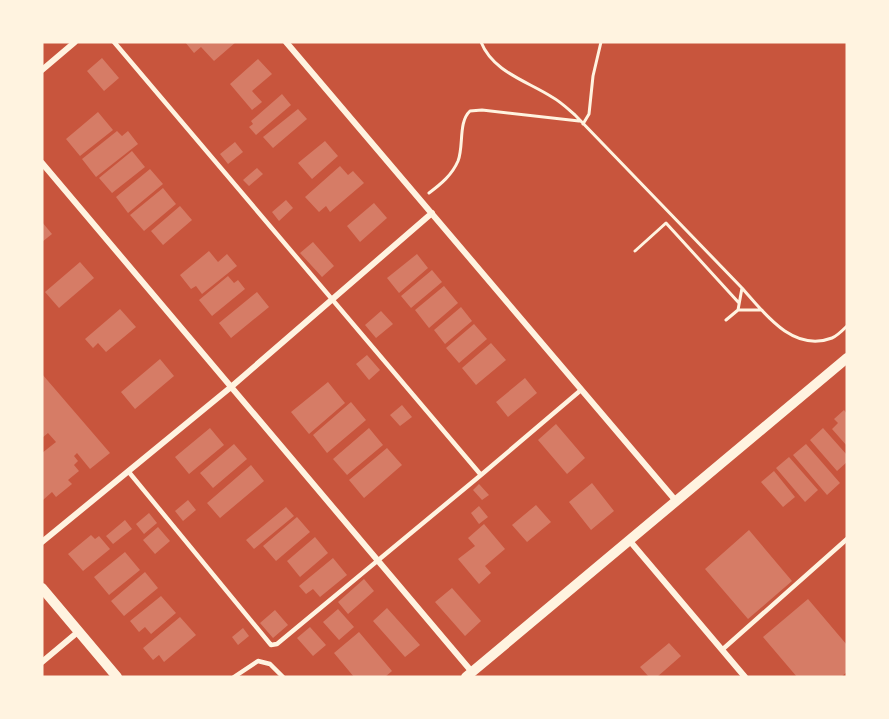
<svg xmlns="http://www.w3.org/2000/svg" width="889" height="719" font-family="'IBM Plex Serif',serif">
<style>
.building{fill:#d67c66}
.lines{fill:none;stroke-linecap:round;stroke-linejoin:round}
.path{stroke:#fff3e0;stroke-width:3}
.service{stroke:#fff3e0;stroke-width:4.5}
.minor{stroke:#fff3e0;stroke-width:6}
.tertiary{stroke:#fff3e0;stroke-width:10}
</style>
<rect width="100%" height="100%" fill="#c8553d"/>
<path class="building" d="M185,42H236L214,61L201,47L194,53Z
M102,58L119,78L104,91L87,71Z
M258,59L272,74L252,91L262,102L252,110L230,84Z
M282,94L291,105L256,135L249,127L253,124L251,121Z
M298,109L307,119L273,148L263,137Z
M98,112L113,130L80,156L66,139Z
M117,131L122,136L128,131L138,144L96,177L82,159Z
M325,141L338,156L312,179L298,163Z
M235,142L243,152L228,164L220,154Z
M132,151L145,167L112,193L99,178Z
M340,166L348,175L353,171L364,183L330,212L326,206L319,212L305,197Z
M257,168L263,174L249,186L243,180Z
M150,169L163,184L128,213L116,197Z
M163,188L176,204L144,231L130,215Z
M286,200L293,208L279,221L272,212Z
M374,203L387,218L360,242L347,226Z
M180,206L192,220L163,245L151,231Z
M42,222L52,234L42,242Z
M313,242L334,266L322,277L300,253Z
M209,251L218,262L227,254L237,266L202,294L196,286L191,289L180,275Z
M417,254L428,268L399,293L387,278Z
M80,262L94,278L59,308L45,292Z
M432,270L442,282L411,308L401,296Z
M228,276L234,283L238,280L245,289L212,316L199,300Z
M444,286L458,303L429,328L415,310Z
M257,292L269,307L231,338L219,323Z
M461,307L472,321L445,344L434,330Z
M120,309L136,327L106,352L98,343L93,348L85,339Z
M381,311L393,324L376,338L365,325Z
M474,324L487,339L459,363L446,348Z
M491,343L506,360L476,385L462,368Z
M367,355L380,370L369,380L356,364Z
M160,359L174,376L135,409L121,392Z
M42,374L110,453L90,469L77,453L74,456L78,461L74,465L79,471L68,480L72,484L56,497L52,492L43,500L42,453L56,442L48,433L42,438Z
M525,378L537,393L508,417L496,402Z
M328,382L345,403L309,434L291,412Z
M351,402L366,420L327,453L313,435Z
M402,405L412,417L400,426L390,415Z
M844,410L847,414V446L832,429L838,423L834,419Z
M556,424L585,458L567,474L538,440Z
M210,428L224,445L189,474L175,457Z
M369,428L383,445L347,475L333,459Z
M823,428L847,455V462L837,471L810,440Z
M234,444L247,459L213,488L200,473Z
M806,444L840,483L827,495L793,455Z
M387,448L402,465L364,498L349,480Z
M789,457L818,490L805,502L776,468Z
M251,465L264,481L220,518L207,503Z
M774,471L795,497L783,507L761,482Z
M592,483L614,511L591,530L569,502Z
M479,484L489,495L482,500L473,490Z
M188,500L196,510L183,521L175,511Z
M536,505L551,522L527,542L512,525Z
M479,506L488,517L479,524L471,513Z
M286,507L294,516L254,549L246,540Z
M149,513L157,523L144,534L136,524Z
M297,517L310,532L276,561L263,546Z
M125,520L132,529L113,544L106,536Z
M484,524L505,549L485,566L491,573L479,584L458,559L475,546L468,538Z
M158,527L170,541L155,554L143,540Z
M749,530L792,581L748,619L705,569Z
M91,535L95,539L99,536L110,549L83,571L68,554Z
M315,537L328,553L300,577L287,561Z
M125,552L140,570L109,595L94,577Z
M333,558L347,575L320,597L313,589L306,594L299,586Z
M145,572L158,588L124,616L111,601Z
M364,579L374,591L348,614L338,602Z
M452,588L481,621L465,636L435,602Z
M161,596L176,613L151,634L145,627L139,632L130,621Z
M808,599L847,645V672L841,677H797L763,637Z
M387,608L420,645L405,657L373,621Z
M338,609L354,627L339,640L323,622Z
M275,610L288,625L273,638L260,623Z
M180,617L196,635L164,662L159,655L153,660L143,648Z
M310,627L326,645L313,656L297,638Z
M243,628L249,636L238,645L232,637Z
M359,632L392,671L385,677H354L334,653Z
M669,643L681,656L657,677H649L640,667Z"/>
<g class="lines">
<path class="path" d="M481,42C493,72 527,81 552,97C561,102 568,109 575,115L742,288
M583,124L589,114L593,76L601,42
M429,193C441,184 452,175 458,161C464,146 458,122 470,111L482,110L579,121
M635,251L666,223L739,303
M762,310H738L742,288C764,313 793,353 832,338C837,336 843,330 847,326
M726,320L738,310"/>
<path class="service" d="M114,42L481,475L581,390
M128,471L271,645L277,644L481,475
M723,649L847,539
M234,677L258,661L270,664L283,677"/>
<path class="minor" d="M286,42L676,501
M42,70L75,42
M42,163L472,672
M629,540L745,677
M42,542L231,387L432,213
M42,662L79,631"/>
<path class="tertiary" d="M42,588L117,677
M466,677L847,358"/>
</g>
<rect width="889" height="719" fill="none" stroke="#fff3e0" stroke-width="87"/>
</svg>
